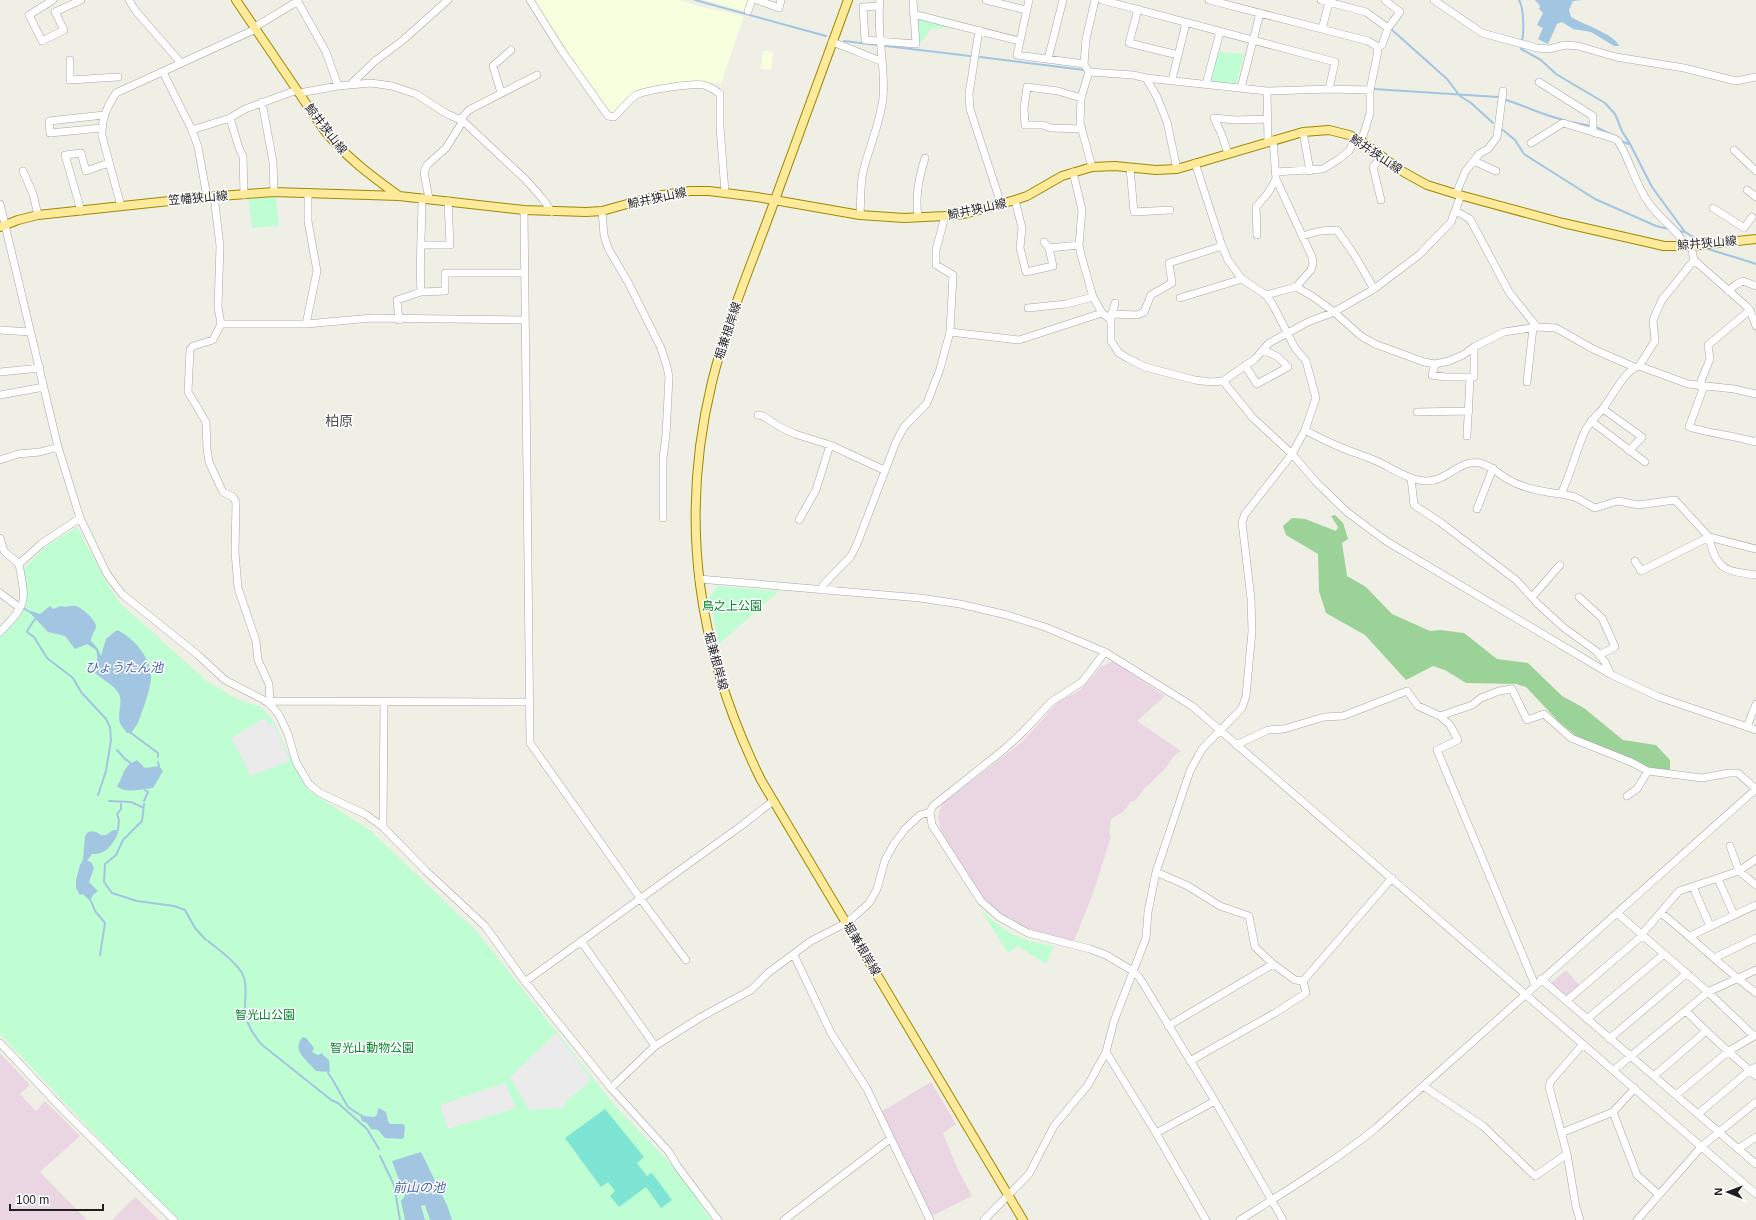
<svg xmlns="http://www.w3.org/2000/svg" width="1756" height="1220" font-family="Helvetica,'Noto Sans JP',sans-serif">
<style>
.industrial{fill:#ead6e2}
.education{fill:#f8ffdf}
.forest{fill:#9bd297}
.park{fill:#bffdd2}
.pitch{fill:#7ee4d4}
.parking{fill:#ebebeb}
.water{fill:#a2c5e1}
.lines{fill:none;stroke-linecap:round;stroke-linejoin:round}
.stream{stroke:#a2c5e1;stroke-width:2}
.minor-casing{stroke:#a6a6a6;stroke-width:8}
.major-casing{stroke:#9a8a00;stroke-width:10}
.minor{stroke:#fff;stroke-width:7}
.major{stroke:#ffea9b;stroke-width:8}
.labels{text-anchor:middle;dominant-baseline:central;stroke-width:3;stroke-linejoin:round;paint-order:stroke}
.street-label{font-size:12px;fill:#1f1f1f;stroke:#fff}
.park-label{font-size:12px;fill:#04862c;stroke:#fff}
.water-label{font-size:13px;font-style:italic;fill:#4564b5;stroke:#fff}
.quarter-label{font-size:14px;fill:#525252;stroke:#fff}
</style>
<rect width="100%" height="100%" fill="#f0efe5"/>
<path class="industrial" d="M1113,661L1165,696L1137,721L1181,751L1174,756L1165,769L1144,789L1136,800L1131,802L1123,812L1111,819L1109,833L1111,837L1092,896L1074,941L1027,930L1001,916L983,900L941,832L938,817L942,804L1022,742L1058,702L1079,691L1094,675L1100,667Z
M1566,970L1581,987L1566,997L1551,983Z
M0,1053L30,1085L20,1094L36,1111L45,1101L80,1136L40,1172L87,1220H0Z
M931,1082L956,1124L943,1133L958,1170L972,1196L932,1216L881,1112Z
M135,1197L159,1220H112Z"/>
<path class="education" d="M532,0H680L701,7L744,16L721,83L694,82L638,90L614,114H609Z
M704,0H749L745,11Z
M763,51L773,52L771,70L761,69Z"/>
<path class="forest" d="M1335,515L1343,523L1348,539L1342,543L1347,576L1366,587L1392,614L1430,631L1440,630L1464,633L1497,659L1528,663L1562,696L1584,708L1623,740L1656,745L1670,760V770L1649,768L1576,736L1559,722L1526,687L1516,684L1466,683L1445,670L1433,666L1406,680L1365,635L1326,613L1319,591L1318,554L1286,535L1283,526L1292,518L1305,519L1336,531L1338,527L1331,516Z"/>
<path class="park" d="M919,17L954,27L931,29L918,46L917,20Z
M1218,52L1244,54L1236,85L1210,82Z
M267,198H276L279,226L252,228L248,199Z
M77,527L109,586L121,604L208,682L235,698L261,707L274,722L288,753L308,790L371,831L478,933L616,1107L679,1172L711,1220H176L0,1034V636L15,621L27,604L22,570L45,547Z
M717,586L779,591L719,644L709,598Z
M981,910C1007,934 1019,940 1054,946L1046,964L1018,946L1008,953Z"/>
<path class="pitch" d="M605,1109L644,1157L637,1163L647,1176L652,1173L672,1200L661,1208L646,1187L619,1207L610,1196L615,1191L608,1182L601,1187L565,1138Z"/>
<path class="parking" d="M265,718L269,725L273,723L290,761L251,776L231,738Z
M556,1033L590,1077L589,1083L565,1102L564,1108L529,1110L510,1077Z
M505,1083L516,1108L448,1129L440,1105Z"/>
<path class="water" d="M1535,0H1582L1573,1L1569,10L1571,17C1582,24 1615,34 1619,46H1614L1591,32L1573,29L1562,22L1557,24L1548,44L1538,39L1543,28L1537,25L1543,13L1539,9L1540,6Z
M50,606L53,609L61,606C66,608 71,605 76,606C82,608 96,620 96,626C96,631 91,635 91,641L98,649L101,656L106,639L117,630C133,637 150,657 151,675C152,685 143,710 139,720C138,724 134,729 131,733H127C125,730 121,726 120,723C117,714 123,703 119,694C115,684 95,677 92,668C97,659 99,662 96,650L87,644L75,649L65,636L48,632L30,613L31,611L40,614Z
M137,760L145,768L159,766L163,771L153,788C143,789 125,794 117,786C125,775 121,767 137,760Z
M113,830H118V833C113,845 105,855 92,854L87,861L91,862L94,868L89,882L98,891L93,895L90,901L83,894L80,895L76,888V880L80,865L83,860L85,836C89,829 95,831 101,835H106Z
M303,1037L306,1038L314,1048L312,1052L318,1055L322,1053L323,1055L329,1060L330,1072L316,1071C308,1061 290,1050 303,1037Z
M379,1108L386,1112L388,1121L390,1124H403L405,1126L404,1137L402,1139L385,1138L378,1130L371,1129L367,1123L362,1121L360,1115L361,1114L364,1116L374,1117L377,1115L378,1109Z
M421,1152L447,1205L452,1220H430L425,1205L421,1206L425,1220H405L401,1201L405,1196L392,1161Z"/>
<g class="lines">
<path class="stream" d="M695,0L826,36
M1519,0C1524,8 1524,32 1522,42
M1391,29L1447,79L1460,96L1471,103L1493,123
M844,41L970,56
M1521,46V49L1541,60L1556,74L1605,103L1615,114L1622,131L1630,144L1652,187L1685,232
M980,57L1084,70
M1374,89L1498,97
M1506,100C1526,106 1544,116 1564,120
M1570,122L1592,126
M1594,126L1612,135
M1503,130L1515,140L1524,154L1595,199L1656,226L1669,229
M1620,141L1629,144
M1677,231L1685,232L1700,241
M1706,248C1722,254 1739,258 1756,264
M23,608L30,612
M29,628L35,619
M28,629L27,632L34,637L47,658L73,678L81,692L106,719L110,727L111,740L106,771L98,795
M131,733L158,753V757
M117,750L126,760
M127,760L130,763
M158,762L159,766
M109,801L131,802L142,807
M144,801L148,792L145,790
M144,804L142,821L123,840L116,855L105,864L104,882L112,893L137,901L174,906L185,910L195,928L206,940
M118,830L119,820L117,814L121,809V802
M91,901L95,911L105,923L100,955
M208,941C219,950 234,960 242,973C249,985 243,1003 246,1016C248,1027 254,1035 261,1044L330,1099
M328,1073L330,1076
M331,1077L348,1107L360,1115
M331,1100L338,1103L367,1129L379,1149
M380,1156L394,1185L400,1220"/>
<g class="minor-casing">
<path id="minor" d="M53,0L29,15L42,41L64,30L55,12L81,0
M129,0L135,10L181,63
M297,0L326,52L338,86
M530,0L562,51L608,116L614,117C619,112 632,97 636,95C646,90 693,83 704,85C710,87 715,90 720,94V127L725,192
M757,0L779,8L781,0
M986,0L1026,10
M1029,0L1017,55L1084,64
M1102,0L1335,62L1329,89L1267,91L1146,78
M1209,0L1368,41L1378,47L1377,56L1370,90V113L1364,133L1360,140L1353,143L1349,151L1339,159L1323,169L1276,172
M1321,0L1366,12L1388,28
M1434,0L1482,33L1537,48L1549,49L1565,45L1578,46L1616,57L1684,68L1736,81L1756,77
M879,6L863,7L865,40L916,44L913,0
M1138,9L1129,43L1178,55
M748,11L752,0
M913,14L1019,41
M255,27L298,1
M1322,29L1329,2
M979,30L969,94L970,109L1001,204
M832,42C849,48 865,55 881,61
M1378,47L1382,45L1388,28L1400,12L1385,0
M1048,59L1063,0
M70,60V80L118,77
M163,72L192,130L198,147L207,197
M1089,72L1133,75L1146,78L1157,97L1167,122L1177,169
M1172,80L1186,23
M1539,82L1593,116V132C1600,135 1614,137 1618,141C1630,160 1635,183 1648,202C1659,219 1678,229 1686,247
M351,84L375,61L402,41L448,0
M1206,84L1220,32
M1241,88L1260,13
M1329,89L1370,90
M1267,91L1268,142
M299,93L338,86L371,83L392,86L416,94L447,114L463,121L525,179L542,198L552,212
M501,93L493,66L511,50
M1081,98L1058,91L1027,87L1024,108L1025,125H1043L1051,128L1082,129
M262,102L273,162L274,192
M230,118L239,148L243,156L244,195
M460,120L469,110L537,75
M101,128L50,133L49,121L104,115
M192,130L230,118L245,109L297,90
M1303,132L1310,171
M1531,143L1563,123L1593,132
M1734,150L1756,171
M1228,153L1221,133L1214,118L1236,120L1267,119
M1381,157L1373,167L1381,200
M1474,161L1496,171
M1092,167L1080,123L1081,98L1089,72L1084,64L1086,39L1095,0
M1130,168L1134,212L1170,210
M23,171L33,194L38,215
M1073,172L1082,210L1079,245L1081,255L1093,297L1102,313L1111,320V341L1119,353L1129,359L1145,367L1195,380L1210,382L1223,381L1255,359L1269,343L1308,322L1334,312L1374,289L1419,255L1451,222L1461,195
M1747,190L1756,197
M1456,194L1465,172L1479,154L1488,149L1497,137L1503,91
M214,196L220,246L218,307L221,324L213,340L193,346L190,350L188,392L206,422L207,449L209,462L220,486L223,492L233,497L236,502L235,552L238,588L256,641L258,660L269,684L270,704
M429,199L424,172L427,165L446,148L463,121
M1015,200L1022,228L1020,248L1026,272L1053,266L1049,248L1044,242
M0,204L58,447L80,518L107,574L122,594L198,655L225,680L262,699L270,704L279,715L288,734L296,762L309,784L320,793L365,814L383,827L426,871L485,926L523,979L611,1088L669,1152L678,1167L718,1220
M121,206L102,136C101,119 107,107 116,93L256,29
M1713,208L1744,228L1752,217
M524,210L530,743L640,898L686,960
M81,211L65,155L81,153L86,171L109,163
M602,211L604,235L608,248L629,284L661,348L667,367L669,377L666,435L663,458V518
M1456,211L1470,219L1509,292L1537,327
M860,215C861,201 860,186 863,172C869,147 880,124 883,98C886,66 876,33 880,0
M918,217C915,196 919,178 925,158
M1257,235L1256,207L1268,193L1276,179
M1302,236L1320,231L1337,230L1355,256L1374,289
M422,245H450L448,201
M1691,246L1694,260L1745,305L1750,310L1756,326
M1049,248L1079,245
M1296,287L1312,296L1334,312L1361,336L1375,344L1424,362L1435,364L1449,361L1463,355L1474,347L1504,332L1537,327L1556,328L1593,349L1634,367
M1728,291L1737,284L1743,281L1756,286
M421,292C419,261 422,229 422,198
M1266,295L1296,287L1311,270L1313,264L1312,257L1276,179L1273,140
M1180,298L1242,279
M1028,308L1066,304L1093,297
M1111,314L1137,315L1144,312L1151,295L1172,283L1169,263L1222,246
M1111,318L1115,303
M399,320L397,300L421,292L445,291V273H525
M221,324H306L372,318L525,320
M306,324L317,271L308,221V193
M0,330L30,332
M950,332L1019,340L1102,313
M1435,364L1432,375L1445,377H1474V347
M1639,366L1688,384L1734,389L1756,394
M1246,367L1257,384L1288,367L1278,357L1264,350
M0,372L40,368
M1223,381L1253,418L1292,454L1317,483L1347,512L1386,541L1610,674L1659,697L1756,730
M1527,382L1533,328
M1699,386L1710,359L1708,345L1750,310
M1704,386L1689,427C1711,434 1733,435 1755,442L1756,440
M0,395L44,387
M1603,409L1642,437L1629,451
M1417,412L1469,411
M758,415L763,416L780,427L795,434L830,445L884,470
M1591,421L1645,462
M1305,430C1316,436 1328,442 1340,447C1351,452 1363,455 1374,460C1391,467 1409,481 1427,481C1448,481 1459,459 1480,463C1492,466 1498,474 1509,480C1525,489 1542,492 1561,494C1571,473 1576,451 1585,431C1590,421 1598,415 1604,407C1613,395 1625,370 1639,366L1655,341L1653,320L1657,311L1662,300L1694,260
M1467,436L1470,378
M0,460L18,454L40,452L58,447
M1411,478L1414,505L1440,522L1516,580L1538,604L1563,627L1596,651L1605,662L1610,673
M1561,494L1575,497L1595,508L1618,501L1638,505L1675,500L1709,537L1756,549
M1477,509L1493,468
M799,520L816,490L830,445
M0,538L4,551L19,564
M1635,561L1641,571L1709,537C1716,570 1725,571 1756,575
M699,579L920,598L960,604L1007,615L1045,627L1105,652L1192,706L1756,1194
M822,590L823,585L851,556L857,544L896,442L904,427L927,403L940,369L950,332L953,275L936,265V250L945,216
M0,593L20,608
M1532,597L1560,565
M1579,597L1602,618L1615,647L1599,655
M0,632C28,603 26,602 19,564L41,544L80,518
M1105,652L1082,682L1051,702L1023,732L1002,751L933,806L930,812L932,825L981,901L999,917L1028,933L1090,949L1106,955L1133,971L1139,977L1215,1101L1283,1220
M270,701L530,702
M1747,727L1756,704
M1236,745L1268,730L1284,729L1324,717L1343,716L1407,691L1418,706L1440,716
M383,827L384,703
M1730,846L1739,871L1756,885
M1156,872L1188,886L1220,906L1249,916L1255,947L1273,964
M1718,879L1734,915
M1693,887L1710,926
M1617,913L1708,992L1754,1036
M1661,913C1694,939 1723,968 1756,993
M1642,934L1679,891L1739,871L1756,859
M1690,936L1756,905
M581,941L655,1046
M794,955L831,1033L867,1089L930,1220
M1714,958L1756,938
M1541,979L1756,1164
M526,981L741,826L773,801
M1535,985L1437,750L1458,740L1450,725L1440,716L1472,705L1481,698L1499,691L1512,689L1527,720L1544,714L1571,738L1631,762L1648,771
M1566,1001L1643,935
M1686,1011C1708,1034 1732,1055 1756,1076
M1587,1019L1664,954
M1168,1026L1273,964L1295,980L1303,981L1392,878
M1609,1039L1687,973
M0,1043L65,1112L174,1220
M1106,1052L1156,1133L1215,1101
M1190,1061L1275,1013L1306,993L1303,981
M1614,1070L1708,992L1756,970
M1654,1076L1705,1032
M1423,1086L1483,1126L1535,1176L1567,1154
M611,1088L655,1046L701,1017L751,990L768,973L811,941L846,923L856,915L869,903L877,889L885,860L894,844L905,829L920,815L930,812
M1635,1088L1613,1112L1637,1175L1658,1194
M1676,1095L1729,1051L1756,1035
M1698,1114L1750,1070L1756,1067
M1156,1133L1206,1220
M1561,1133L1613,1112
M1738,1149L1756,1137
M784,1220L890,1139
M984,1220L1029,1174L1054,1126L1088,1085L1106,1052L1114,1021L1146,938L1148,912L1156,872L1190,771L1202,749L1242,708L1246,696L1252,631L1251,599L1242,522L1245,514L1292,454L1305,430L1316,398L1306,361L1295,348L1273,305L1266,295L1242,279L1228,260L1222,246L1195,163
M1240,1220C1286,1191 1334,1162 1376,1128L1756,789L1738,773H1729L1702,778L1648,771L1637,789L1627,796
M1580,1220L1576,1207L1567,1154L1549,1087L1551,1081L1583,1044
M1637,1220L1702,1146L1756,1102"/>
</g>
<g class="major-casing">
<path id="major" d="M236,0L324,130C347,158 370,175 399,196
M848,0C822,72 796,144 769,216C749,270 726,325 712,382C678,522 698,652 761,780L1023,1220
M0,227L18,220L38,215L207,197L274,192L399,196L524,210L586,212L602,211L656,196L690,191H709L757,197L860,215L904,218L945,216L964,214L1015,200L1027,196L1062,176L1092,167L1115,166L1156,170L1177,169L1303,132L1329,130L1349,135L1360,140L1400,170L1427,185L1456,194L1563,223L1664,246H1691L1756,239"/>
</g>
<use href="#minor" class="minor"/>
<use href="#major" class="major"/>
</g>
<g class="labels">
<g class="street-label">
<text transform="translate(326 129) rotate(52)">鯨井狭山線</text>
<text transform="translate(1376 154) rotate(34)">鯨井狭山線</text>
<text transform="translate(198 198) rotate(-5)">笠幡狭山線</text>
<text transform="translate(657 198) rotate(-12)">鯨井狭山線</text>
<text transform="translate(977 209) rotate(-12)">鯨井狭山線</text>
<text transform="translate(1707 243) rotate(-5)">鯨井狭山線</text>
<text transform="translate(728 331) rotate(-72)">堀兼根岸線</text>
<text transform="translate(716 661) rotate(75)">堀兼根岸線</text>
<text transform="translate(862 949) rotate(59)">堀兼根岸線</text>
</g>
<g class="park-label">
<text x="732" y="606">鳥之上公園</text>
<text x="265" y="1015">智光山公園</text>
<text x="372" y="1048">智光山動物公園</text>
</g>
<g class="water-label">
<text x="124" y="667">ひょうたん池</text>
<text x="419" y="1187">前山の池</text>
</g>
<g class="quarter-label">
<text x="339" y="421">柏原</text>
</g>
</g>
<g transform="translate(1728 1192) rotate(271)" stroke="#ffffff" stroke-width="3" paint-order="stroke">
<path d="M0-3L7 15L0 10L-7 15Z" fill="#1f1f1f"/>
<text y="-6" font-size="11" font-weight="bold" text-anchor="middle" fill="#1f1f1f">N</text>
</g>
<path d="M10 1204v6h93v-6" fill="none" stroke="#1f1f1f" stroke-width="2"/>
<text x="16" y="1204" font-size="12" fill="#1f1f1f" stroke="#ffffff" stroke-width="3" paint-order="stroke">100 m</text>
</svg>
